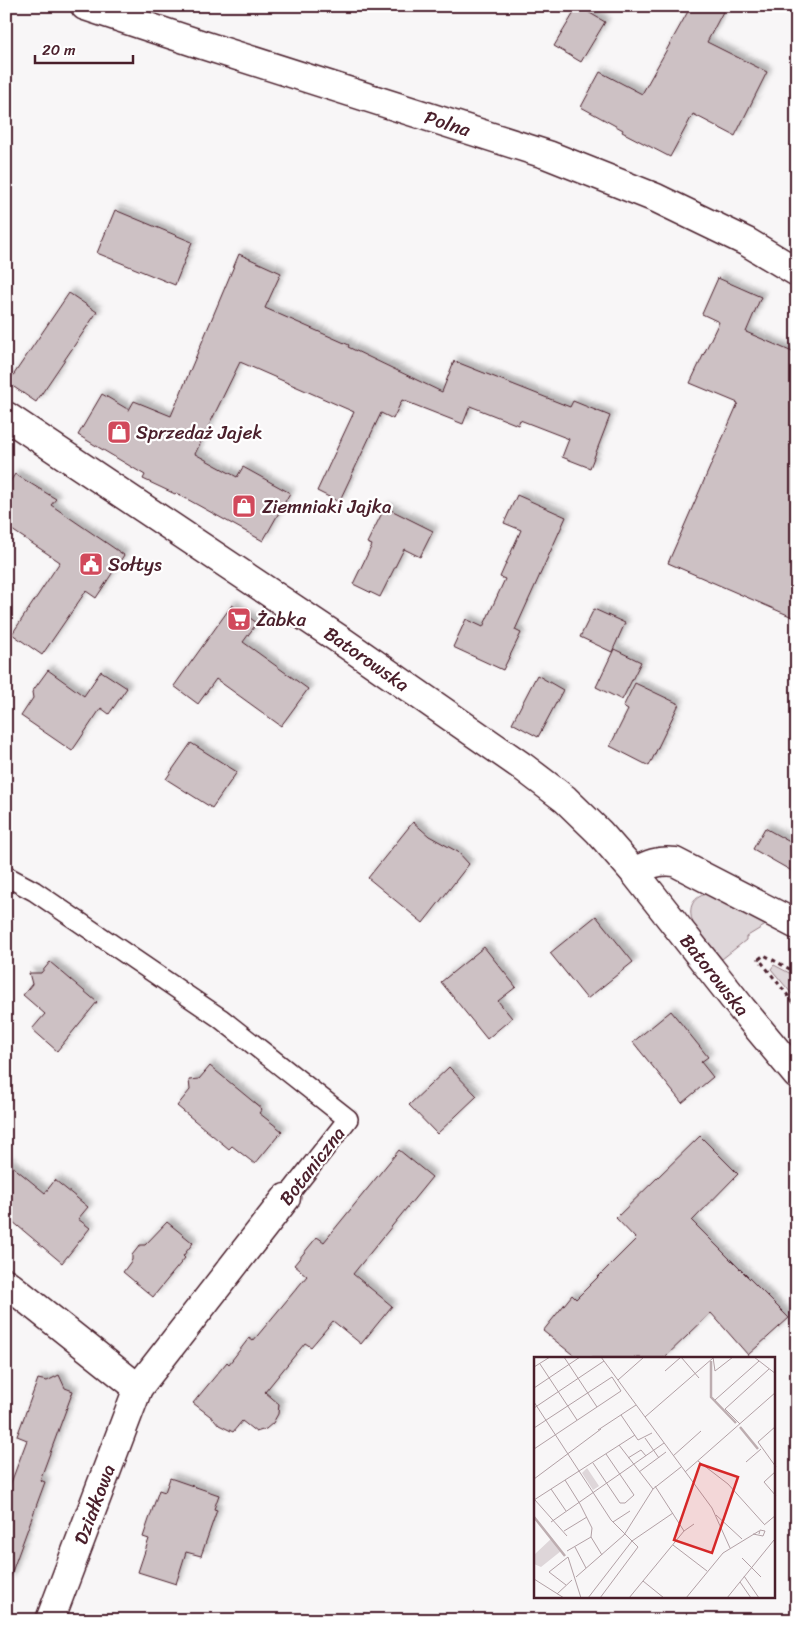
<svg xmlns="http://www.w3.org/2000/svg" width="803" height="1626" font-family="Sriracha,sans-serif">
<style>
.green{fill:#ded6d9;stroke:#947a82}
.building{fill:#cdc1c4;stroke:#4a1f2b;filter:url(#shadow)}
.lines{fill:none;stroke-linecap:round;stroke-linejoin:round}
.lane-casing{stroke:#4a1f2b;stroke-width:22}
.street-casing{stroke:#4a1f2b;stroke-width:31}
.secondary-casing{stroke:#4a1f2b;stroke-width:31}
.path{stroke:#4a1f2b;stroke-width:3;stroke-dasharray:4 4;stroke-linecap:butt}
.lane{stroke:#fff;stroke-width:19}
.street{stroke:#fff;stroke-width:28}
.secondary{stroke:#fff;stroke-width:28}
.labels{text-anchor:middle;dominant-baseline:central;stroke-width:4.5;stroke-linejoin:round;paint-order:stroke}
.street-label{font-size:19px;fill:#4a1f2b;stroke:#fff}
.poi-label{font-size:19px;fill:#4a1f2b;stroke:#fff;text-anchor:start}
.inset-river{fill:none;stroke:#bdadb0;stroke-width:2.5}
.inset-road{fill:none;stroke:#b2a0a5;stroke-width:1}
.view{fill:#d62828;fill-opacity:0.15;stroke:#d62828;stroke-width:2.5}
.inset-edge{fill:none;stroke:#4a1f2b;stroke-width:2.5}
</style>
<defs>
<filter id="shadow"><feDropShadow dx="4.5" dy="-4.5" stdDeviation="2.5" flood-color="#0004"/></filter>
</defs>
<rect width="100%" height="100%" fill="#f8f6f7"/>
<filter id="ink" filterUnits="userSpaceOnUse"><feTurbulence type="fractalNoise" baseFrequency=".02" numOctaves="2"/><feDisplacementMap in="SourceGraphic" scale="10" xChannelSelector="R" yChannelSelector="G"/><feConvolveMatrix kernelMatrix="1 2 1 2 8 2 1 2 1" color-interpolation-filters="sRGB"/></filter>
<g filter="url(#ink)">
<path class="green" d="M710,893L769,923L746,937V940L722,959L693,923C687,907 693,896 710,893Z
M774,965L797,977V1000L771,969Z"/>
<path class="building" d="M578,6L605,22L581,62L554,46Z
M691,6H726L707,42L767,72L735,136L693,114L670,157L622,132L623,130L581,107L600,72L642,94Z
M115,210L192,242L175,285L97,253Z
M239,254L281,273L265,308L349,345L348,347L442,392L454,361L570,407L573,401L610,416L590,468L562,457L569,439L520,420L518,425L470,406L463,424L402,400L393,419L381,413L339,502L317,491L354,412L240,362L195,454L237,477L243,467L290,493L263,541L176,493L175,494L143,479L145,475L78,435L102,394L129,410L134,401L171,416Z
M718,278L761,297L746,332L797,354V619L668,563L738,403L690,383L719,322L702,314Z
M69,293L97,312L36,402L8,383Z
M15,474L56,499L51,505L124,555L96,598L86,591L42,655L12,634L60,562L6,526V488Z
M517,495L566,517L515,630L521,633L503,670L453,647L466,619L483,627L505,579L500,577L521,530L504,523Z
M385,507L433,531L420,557L404,549L380,597L353,584L372,545L367,543Z
M232,605L257,623L243,642L308,689L281,726L216,679L198,704L174,686Z
M594,609L625,623L612,652L580,637Z
M614,649L641,662L622,700L596,687Z
M48,670L84,696L101,671L127,688L109,714L101,708L72,751L21,716L33,698L32,692Z
M537,675L563,690L538,737L512,723Z
M635,683L679,704L649,766L610,746L628,710L623,707Z
M191,743L237,772L212,808L166,779Z
M413,822L429,836L458,852L469,864L423,923L368,878Z
M765,828L797,846V874L753,849Z
M596,916L633,962L587,999L550,953Z
M484,947L516,987L498,1001L512,1018L487,1039L441,982Z
M50,962L97,1002L57,1051L32,1029L45,1014L23,995L32,984L29,973H41Z
M671,1011L708,1057L701,1062L713,1077L682,1103L633,1042Z
M210,1066L262,1109L259,1113L282,1131L255,1164L232,1146L229,1149L177,1106L190,1090L189,1080L199,1079Z
M449,1067L477,1096L437,1134L409,1105Z
M700,1136L738,1174L692,1221L789,1318L748,1355L711,1313L664,1358H577L543,1331L572,1295L576,1299L636,1239L616,1218Z
M399,1150L432,1177L353,1274L392,1306L361,1344L333,1321L311,1347L305,1343L265,1392L279,1404L278,1414L273,1423L266,1429L256,1432L242,1421L233,1432L219,1425L214,1419L193,1403L227,1362L229,1364L249,1338L253,1341L307,1276L294,1265L317,1237L324,1242Z
M6,1161L45,1193L55,1180L88,1207L78,1219L90,1228L62,1263L6,1216Z
M167,1222L193,1243L183,1256L185,1258L153,1297L123,1272L132,1260V1255L140,1245H145Z
M59,1375L65,1388L73,1391L40,1480L45,1482L9,1580L6,1579V1496L27,1440L17,1436L38,1379L47,1381Z
M170,1478L219,1495L214,1509L217,1510L201,1556L186,1552L176,1584L138,1572L149,1539L143,1537L159,1490L165,1492Z"/>
<g class="lines">
<g class="lane-casing">
<path id="lane" d="M6,876L34,891L220,1018L348,1119L286,1198"/>
</g>
<g class="street-casing">
<g id="street">
<path id="s1" d="M85,6L203,45L548,155L656,198L747,242L797,272"/>
<path d="M6,1283L138,1388"/>
<path id="s2" d="M50,1620L138,1388L286,1198"/>
</g>
</g>
<g class="secondary-casing">
<g id="secondary">
<path id="s3" d="M6,416L339,639L523,767L565,799L599,832L634,872L742,1009L797,1075"/>
<path d="M634,872C649,864 658,860 675,862L797,925"/>
</g>
</g>
<path class="path" d="M797,973L764,955L759,959L797,1007"/>
<use href="#lane" class="lane"/>
<use href="#street" class="street"/>
<use href="#secondary" class="secondary"/>
</g>
</g>
<defs>
<g id="shop-square" transform="scale(1.25)"><rect x="-9" y="-9" width="18" height="18" rx="4" fill="#d1495b" stroke="#fff"/><path d="M-5-2.5h2.3a2.7 3.5 0 0 1 5.4 0H5L5.5 6h-11ZM-1.5-2.5h3a1.5 2.3 0 0 0-3 0Z" fill="#fff"/></g>
<g id="civic-square" transform="scale(1.25)"><rect x="-9" y="-9" width="18" height="18" rx="4" fill="#d1495b" stroke="#fff"/><path d="M-.6-6.5H3V-4.5H.6V-3L4-1V1h2V6H-6V1h2V-1L-.6-3ZM-1.2 2.5V6h2.4V2.5Z" fill="#fff"/></g>
<g id="supermarket-square" transform="scale(1.25)"><rect x="-9" y="-9" width="18" height="18" rx="4" fill="#d1495b" stroke="#fff"/><path d="M-6-5.5h2.5l.6 2H6L4.5 2H-2.5L-4.4-4H-6ZM-1.5 3.2a1.3 1.3 0 1 0 .1 0ZM3 3.2a1.3 1.3 0 1 0 .1 0Z" fill="#fff"/></g>
</defs>
<g fill-rule="evenodd">
<use href="#shop-square" x="119" y="432"/>
<use href="#shop-square" x="244" y="506"/>
<use href="#civic-square" x="91" y="564"/>
<use href="#supermarket-square" x="239" y="619"/>
</g>
<g class="labels">
<g class="street-label">
<text stroke="none"><textPath href="#s1" startOffset="381">Polna</textPath></text>
<text stroke="none"><textPath href="#s3" startOffset="435">Batorowska</textPath></text>
<text stroke="none"><textPath href="#s3" startOffset="909">Batorowska</textPath></text>
<text transform="translate(312 1166) rotate(-52)">Botaniczna</text>
<text stroke="none"><textPath href="#s2" startOffset="124">Działkowa</textPath></text>
</g>
<g class="poi-label">
<text x="136" y="432">Sprzedaż Jajek</text>
<text x="262" y="506">Ziemniaki Jajka</text>
<text x="108" y="564">Sołtys</text>
<text x="256" y="619">Żabka</text>
</g>
</g>
<g transform="translate(534 1357)">
<rect width="241" height="241" fill="#f8f6f7"/>
<path d="M53,111L65,129L59,133L48,116ZM18,181L27,194L7,210L0,207L1,197Z" fill="#ded6d9"/>
<path class="inset-river" d="M177,4V40L202,66M206,70L224,92M0,160L31,199"/>
<path class="inset-road" d="M30,0L63,50M67,0L178,151L196,191M147,0L165,21M179,0L181,14L199,0M220,0L242,17M6,7L43,63M0,10L16,0M131,14L147,0M84,23L110,0M0,31L46,0M181,43L225,4M0,45L77,163L104,190L66,241M0,51L70,4M87,58L104,83L118,76M111,60L179,1M206,67L191,52L235,12M242,69L224,85L242,110M0,71L78,20L87,34L0,92M64,73L102,48M111,81L125,101M85,88L119,132M72,97L100,138L91,146M139,99L167,74M94,101L107,93L112,99M164,104L194,127L230,167M212,105L227,92M59,106L86,146H91M242,114L230,125L242,139M105,115L132,95M151,115L242,35M0,122L67,72M31,123L46,147L58,171L57,180L68,198M121,129L150,174M17,132L32,154M0,143L101,78M1,143L33,179M182,158L208,182M17,165L130,86M79,165L96,154M230,168L242,158M30,174L53,160M219,177L229,179L231,174L226,173L225,177M139,188L173,214M41,190L52,211M33,194L57,180M208,201L227,220M210,219L225,241M42,220L90,178L119,132L147,110M0,222L30,241M109,224L130,241M206,225L217,241M32,228L15,215L34,200L47,241M23,237L38,223M54,241L98,184L139,156M95,241L150,174L160,167M152,241L189,196L225,174M193,241L240,183"/>
<path class="view" d="M166,107L204,120L178,196L140,183Z"/>
<rect width="241" height="241" class="inset-edge"/>
</g>
<rect width="803" height="1626" fill="none" stroke="#fff" stroke-width="25"/>
<rect x="12" y="12" width="778" height="1601" fill="none" stroke="#4a1f2b" stroke-width="2" filter="url(#ink)"/>
<path d="M35 55v8h98v-8" fill="none" stroke="#4a1f2b" stroke-width="2.5"/>
<text x="42" y="55" font-size="15" fill="#4a1f2b" stroke="#ffffff" stroke-width="4" paint-order="stroke">20 m</text>
</svg>
